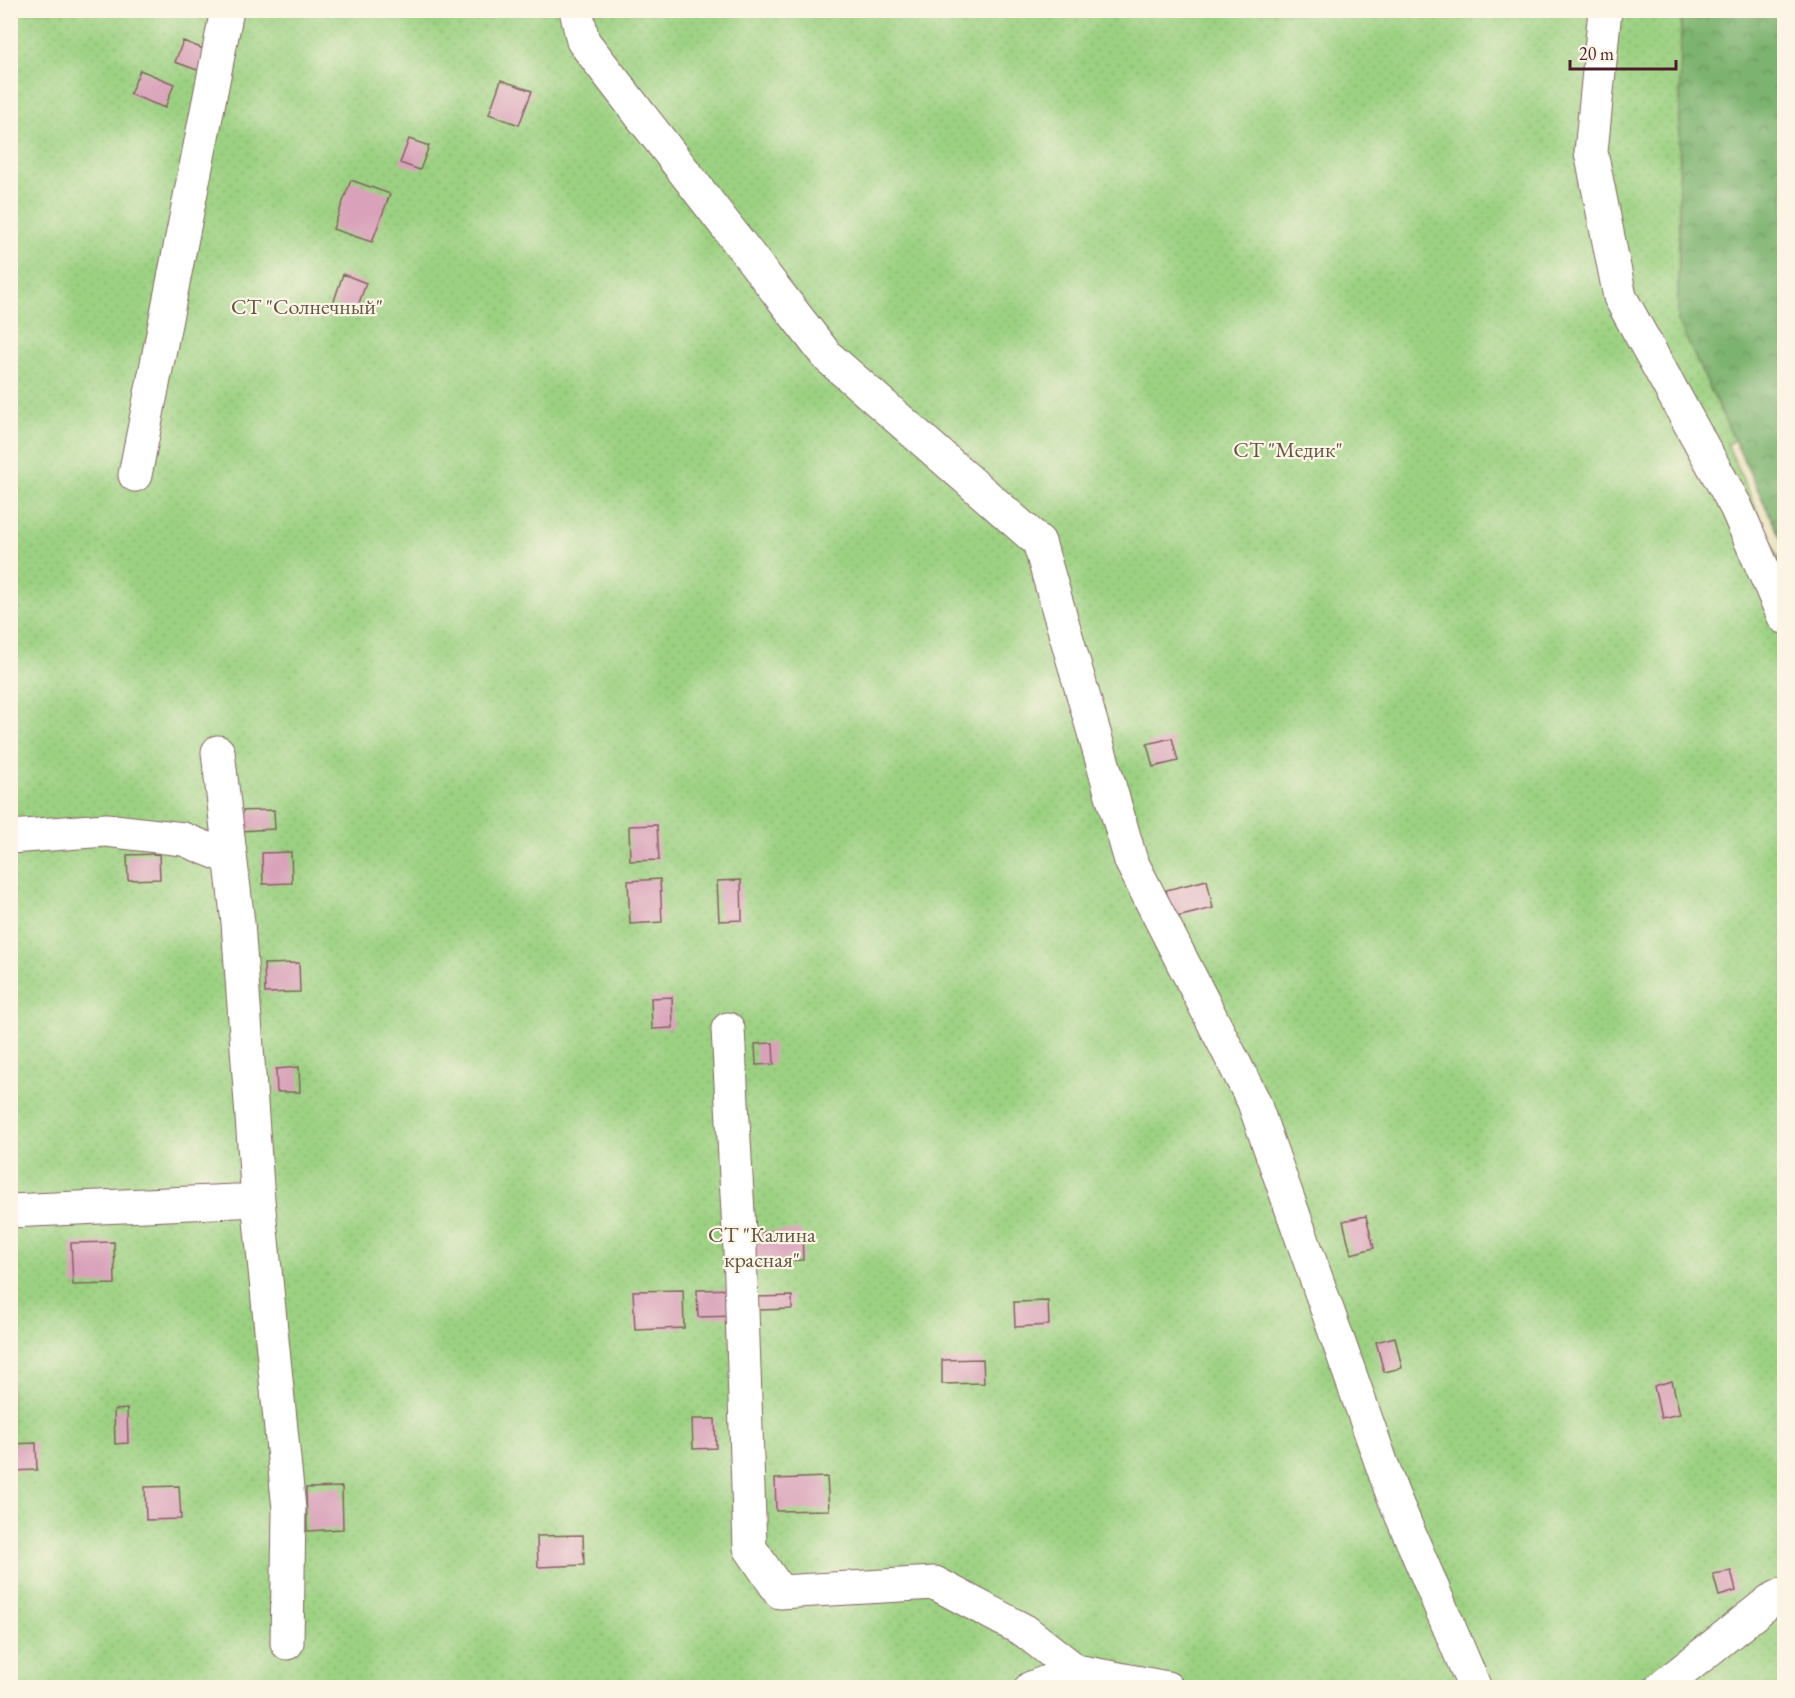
<svg xmlns="http://www.w3.org/2000/svg" width="1795" height="1698" font-family="'EB Garamond',serif">
<style>
.green{fill:url(#green-dots);stroke:#737856;stroke-width:1.5}
.forest{fill:url(#forest-crowns);stroke:#64694e;stroke-width:1.5}
.building{fill:#d9a2ba}
.lines{fill:none;stroke-linecap:round;stroke-linejoin:round}
.minor-casing{stroke:#836461;stroke-width:35}
.minor{stroke:#fff;stroke-width:33}
.labels{text-anchor:middle;dominant-baseline:central;stroke-width:4.5;stroke-linejoin:round;paint-order:stroke}
.park-label{font-size:22px;fill:#635445;stroke:#fcf5e5}
</style>
<defs>
<pattern id="green-dots" width="8" height="8" patternUnits="userSpaceOnUse" patternTransform="scale(1.5)"><rect width="8" height="8" fill="#9cd182"/><path d="M2 2h.1M6 6h.1" fill="none" stroke="#88b370" stroke-width="1.8" stroke-linecap="round"/></pattern>
<pattern id="forest-crowns" width="20" height="18" patternUnits="userSpaceOnUse" patternTransform="scale(1.5)"><rect width="20" height="18" fill="#7db370"/><path d="M2 6a3 3 0 1 1 6 0M12 15a3 3 0 1 1 6 0" fill="none" stroke="#68915c"/></pattern>
</defs>
<rect width="100%" height="100%" fill="#fcf5e5"/>
<filter id="ink" filterUnits="userSpaceOnUse"><feTurbulence type="fractalNoise" baseFrequency=".0167" numOctaves="2"/><feDisplacementMap in="SourceGraphic" scale="12" xChannelSelector="R" yChannelSelector="G"/><feConvolveMatrix kernelMatrix="1 2 1 2 8 2 1 2 1" color-interpolation-filters="sRGB"/></filter>
<filter id="wash" filterUnits="userSpaceOnUse"><feTurbulence type="fractalNoise" baseFrequency=".008" numOctaves="4" result="noise"/><feDisplacementMap in="SourceGraphic" scale="24" xChannelSelector="R" yChannelSelector="G"/><feGaussianBlur stdDeviation="1.35" result="paint"/><feColorMatrix in="noise" values="0 0 0 0 0 0 0 0 0 0 0 0 0 0 0 0 0 1.4 0 .05"/><feComposite in="paint" operator="in"/></filter>
<g filter="url(#wash)">
<rect width="100%" height="100%" fill="#ece5c5"/>
<path class="green" d="M11,11H1784V411L1727,444L1784,571V1687L11,1688Z"/>
<path class="forest" d="M1681,11H1784V545L1678,321Z"/>
<g id="blocks">
<path class="building" d="M183,41L211,52L203,72L175,62Z
M140,70L174,84L165,108L130,94Z
M501,80L532,91L519,125L489,114Z
M409,139L429,146L420,170L400,163Z
M351,180L390,194L372,242L333,229Z
M343,274L366,283L356,312L333,304Z
M1172,738L1178,761L1153,767L1147,744Z
M274,810L275,829L239,831L238,811Z
M657,825L659,860L630,861L629,826Z
M291,852L292,883L263,884L262,853Z
M159,854L160,879L128,880L127,855Z
M660,879L662,922L630,924L628,881Z
M741,880L742,920L719,921L717,881Z
M1207,880L1213,908L1173,918L1166,890Z
M299,963L300,992L265,993L264,964Z
M672,997L673,1028L652,1029L651,998Z
M773,1043L774,1064L756,1065L755,1044Z
M299,1067L300,1092H277L276,1069Z
M1366,1216L1374,1248L1351,1254L1343,1221Z
M802,1230L803,1260L755,1262L754,1232Z
M114,1242L115,1284L73,1285L71,1243Z
M736,1289L737,1316L698,1317L697,1290Z
M683,1290L684,1328L635,1330L633,1291Z
M792,1296V1309L757,1310V1297Z
M1048,1301L1049,1325L1015,1327L1014,1302Z
M1395,1337L1402,1368L1384,1372L1376,1342Z
M983,1359L984,1383L942,1384V1360Z
M1672,1381L1680,1414L1661,1418L1654,1386Z
M127,1409L128,1443L115,1444L114,1410Z
M692,1419H715L716,1448L693,1449Z
M36,1443L37,1470L10,1471V1444Z
M827,1477L829,1510L776,1511L775,1479Z
M179,1486L181,1519L146,1520L145,1487Z
M342,1487L343,1529L307,1531L306,1488Z
M583,1535L584,1565L538,1567L537,1536Z
M1731,1571L1736,1591L1719,1596L1713,1574Z"/>
</g>
</g>
<g filter="url(#ink)">
<use href="#blocks" fill-opacity="0" stroke="#836461" stroke-width="1.5"/>
<g class="lines">
<g class="minor-casing">
<path id="minor" d="M576,10L583,41L827,356L1039,542L1131,861L1253,1100L1392,1493L1475,1688
M1605,10L1591,152L1620,297L1736,507L1784,617
M135,475L227,10
M10,837L106,830L183,839L230,858
M728,1029L740,1250L750,1548L780,1592L935,1583L1025,1631L1076,1671
M258,1200L289,1509L287,1643
M10,1211L258,1200L238,923L218,752
M1031,1688L1076,1671L1167,1688
M1661,1688L1770,1601L1784,1594"/>
</g>
<use href="#minor" class="minor"/>
</g>
</g>
<g class="labels">
<g class="park-label">
<text x="307" y="306">СТ "Солнечный"</text>
<text x="1288" y="449">СТ "Медик"</text>
<text x="762" y="1234">СТ "Калина<tspan x="762" dy="25">красная"</tspan></text>
</g>
</g>
<rect width="1795" height="1698" fill="none" stroke="#fcf5e5" stroke-width="36"/>
<path d="M1570 60v9h106v-9" fill="none" stroke="#4a1f2b" stroke-width="3"/>
<text x="1579" y="60" font-size="18" fill="#4a1f2b" stroke="#fcf5e5" stroke-width="4.5" paint-order="stroke">20 m</text>
</svg>
